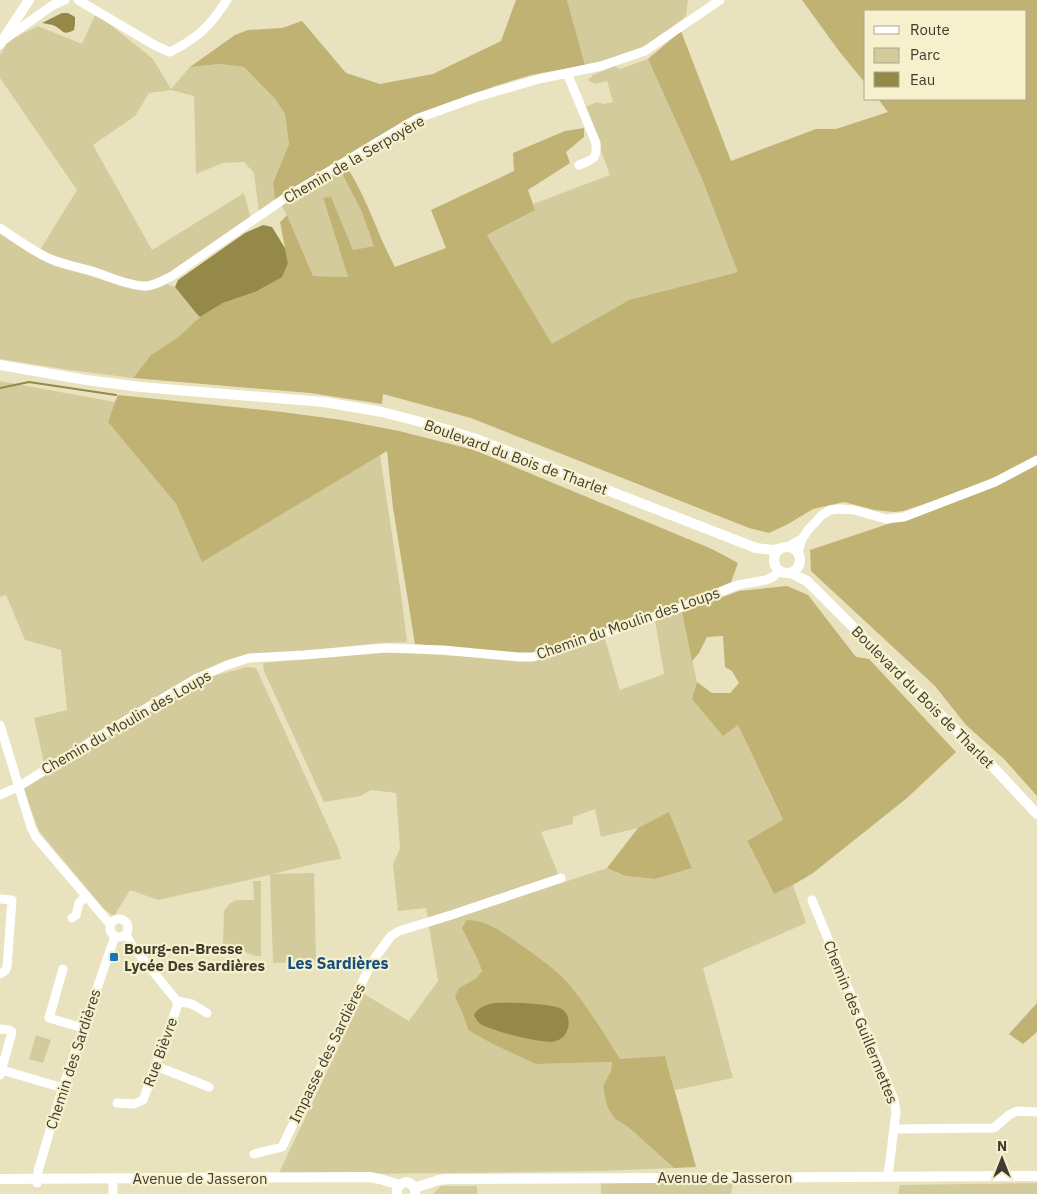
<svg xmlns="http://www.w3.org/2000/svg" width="1037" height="1194" font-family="'IBM Plex Sans',sans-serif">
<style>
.green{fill:#d3cb9c}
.forest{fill:#bfb273}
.water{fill:#95894a}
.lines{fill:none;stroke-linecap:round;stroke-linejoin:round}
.stream{stroke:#95894a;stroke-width:2}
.minor{stroke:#fff;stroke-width:9}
.major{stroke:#fff;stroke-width:10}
.poi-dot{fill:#1377c3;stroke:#f6f0cc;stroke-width:2}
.labels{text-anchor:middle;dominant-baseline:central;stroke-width:4.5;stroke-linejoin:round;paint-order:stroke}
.street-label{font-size:15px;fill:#403d2f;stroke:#f6f0cc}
.poi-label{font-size:15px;font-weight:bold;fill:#403d2f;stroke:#f6f0cc;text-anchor:start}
.neighbourhood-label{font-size:16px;font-weight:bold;fill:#134e7f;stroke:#f6f0cc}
</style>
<rect width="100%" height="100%" fill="#e9e2bf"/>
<path class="green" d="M567,0H688L686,16C670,29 654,43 634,52C619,58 601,62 585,65Z
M96,13L153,59L171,89L190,67L220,64L244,67L276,100L285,114L289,144L273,183L275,200L259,212L254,173L244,162L223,163L196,174L194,96L171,90L149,93L135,116L93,145L152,250L244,193L251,219L168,276L145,284L53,258L40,250L77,190L0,78V55L9,40L38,26L82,44Z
M648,59L702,179L739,272L629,300L552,345L487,235L535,210L533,204L610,175L585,107L597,102L604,104L613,102L607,81L595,84L588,80L593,75L615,66L620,69Z
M346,166L375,246L353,250L331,198L323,199L348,277L313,276L287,215L281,205Z
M0,232L54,266L87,275L124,287L146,291L167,284L175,287L196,313L200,317L177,338L151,355L133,378L70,370L0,359Z
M0,381L115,402L108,422L176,504L202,561L380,455L402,601L407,642L378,643L234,659L45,767L34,718L67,710L61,650L25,640L6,595L0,597Z
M682,612L697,682L692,699L738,725L783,821L747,842L774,894L793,885L806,923L703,968L733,1078L675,1090L665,1056L620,1060L592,1015L565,980L477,958L482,971L475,979L459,988L463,1014L468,1030L536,1064L612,1062L611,1071L603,1086L614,1118L628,1127L674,1168L601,1171L278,1175L364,994L409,1021L438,981L429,927L607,868L625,876L655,879L692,867L669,813L638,828L601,837L595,809L573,817V824L541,832L559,876L428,918L426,908L398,911L393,865L400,848L396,793L371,790L360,796L324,802L264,671L263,663L382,652L412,653L512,660L534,659L605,639L620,690L664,674L655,620Z
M247,667L256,668L338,848L341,859L322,862L273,874L314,873L316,961L273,963L270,875L158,900L130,890L114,916L104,909L39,831L23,788L189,688L209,677Z
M253,881H261V956H255L223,943L224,911L230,903L236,900H254Z
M36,1035L51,1040L43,1063L29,1059Z
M601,1182L733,1183L731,1194H601Z
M1037,1183V1194H898L900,1185Z
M441,1186H477V1194H433Z"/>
<path class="forest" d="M516,0H567L585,65L531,75L495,86L408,120L275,200L273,183L289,144L285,114L276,100L244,67L220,64L190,67L235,35L248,30L282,28L302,21L346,73L380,84L433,74L501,41Z
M802,0H1037V456L1001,475L966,490L903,511L894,512L875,510L844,502L813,509L788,524L769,533L749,528L471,418L383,394L382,404L310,393L133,378L151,355L177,338L200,317L223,303L255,292L288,263L280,222L287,215L313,276L348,277L323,198L331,197L353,250L374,246L362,212L342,173L346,166C367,197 377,234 395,267L446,248L431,210L514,171L513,153L565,131L584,128V137L566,152L570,163L528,190L535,210L487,235L552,344L629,300L738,272L702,179L648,59L681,31L731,161L816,129H836L888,112L878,99H1026V11H866V84L839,51Z
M118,395L282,412L342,420L399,431L474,450L712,549L738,563L731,582L681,604L530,656L415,644L393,508L387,451L202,562L176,504L108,422L115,402Z
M1037,464V796L1005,760L966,725L935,686L811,571L810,550L891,523L913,517Z
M787,586L808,595L856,657L869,659L956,752L907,798L813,873L793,885L774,894L747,841L783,820L738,725L723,736L692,699L697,682L712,693H730L739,683L732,671L725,667L723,636L707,637L699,653L692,661L682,612L739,591Z
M669,812L692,868L655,879L625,876L607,868L638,828Z
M467,920C486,920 500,931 515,941C531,952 553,967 566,981C587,1005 603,1032 620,1059L665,1056L696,1167L674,1168L628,1127L614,1118L607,1106L603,1086L611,1071L612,1062L536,1064L493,1044L468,1030L463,1014L455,997L459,988L475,979L482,971L477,958L462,928Z
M1037,1003V1032L1023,1044L1009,1034Z"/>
<path class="water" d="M62,13H68L75,17V24L74,30C63,36 64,31 55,26C51,24 46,24 42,23Z
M263,225L272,227L285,248L288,263L282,277L255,292L223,303L200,317L196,313L175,287L178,280L245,233Z
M494,1003C508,1002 547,1003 560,1008C574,1014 571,1041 551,1042C527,1040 505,1034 482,1025C478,1023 476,1019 474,1015C478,1007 486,1005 494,1003Z"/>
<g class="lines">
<path class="stream" d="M0,388L29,382L116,395"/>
<path class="minor" d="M78,0L156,46L170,52C198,38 210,26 227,0
M5,39L53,5L65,0
M567,73L596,143C597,160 593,159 579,165
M0,228C15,238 30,249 46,257C62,265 81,267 98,273C112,278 128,285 143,286C153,287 163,280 172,276L288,196L389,135L416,119L477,97L539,79L601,66L645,51L720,0
M787,547L802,539
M798,552L802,539L808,530L822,515L830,510L840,509L854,510L886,519L904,517L995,482L1037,460
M0,725L31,827L36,837L110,924
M0,795L18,787L103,734L195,679L227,665L249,658L304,655L386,648L443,650L519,657H533L577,643L682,607L738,585L766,580L773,577L779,571
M0,899L12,900L7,967L5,971L0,974
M812,900L894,1100L896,1112L888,1176
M72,918L76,915L79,903L86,896
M110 928a9 9 0 1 1 18 0a9 9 0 1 1-18 0Z
M63,969L49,1018L83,1028
M177,1001L192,1004L207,1013
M0,1029L9,1030L12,1032L0,1075
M156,1066L209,1087
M2,1070L63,1088
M117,1103L134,1104L143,1100L177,1007V1001L132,946L126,934
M894,1129L994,1128L1009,1115L1017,1111L1037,1112
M254,1154L282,1147L372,962L391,936L399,931L451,915L561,878
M113,1178V1194
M37,1183L38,1171L61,1093L115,936"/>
<path class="major" d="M0,44L29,0
M0,365L86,380L141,387L324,402L382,412L425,423L476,439L756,548L773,550L781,548
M774 560a13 13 0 1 1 26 0a13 13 0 1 1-26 0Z
M791,573L807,581L994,768L1037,814
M0,1179L369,1177L380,1179L400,1185
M414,1188L439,1180L447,1179L1037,1176
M397,1194C396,1187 399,1184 406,1182C412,1183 416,1188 415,1194"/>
</g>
<rect class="poi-dot" x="109" y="952" width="10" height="10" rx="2.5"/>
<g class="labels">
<g class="street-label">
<text transform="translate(354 159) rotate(-30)">Chemin de la Serpoyère</text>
<text transform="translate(516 457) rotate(20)">Boulevard du Bois de Tharlet</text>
<text transform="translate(628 623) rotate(-19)">Chemin du Moulin des Loups</text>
<text transform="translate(923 697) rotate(45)">Boulevard du Bois de Tharlet</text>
<text transform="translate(126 722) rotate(-30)">Chemin du Moulin des Loups</text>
<text transform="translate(861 1022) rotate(68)">Chemin des Guillermettes</text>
<text transform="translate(160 1052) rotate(-70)">Rue Bièvre</text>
<text transform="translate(327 1053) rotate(-64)">Impasse des Sardières</text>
<text transform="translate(73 1059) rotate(-72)">Chemin des Sardières</text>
<text x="725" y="1177">Avenue de Jasseron</text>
<text x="200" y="1178">Avenue de Jasseron</text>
</g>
<g class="poi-label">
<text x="124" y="948">Bourg-en-Bresse<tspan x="124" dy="17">Lycée Des Sardières</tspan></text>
</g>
<g class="neighbourhood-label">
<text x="338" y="963">Les Sardières</text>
</g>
</g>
<rect x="864" y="10" width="162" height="90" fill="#f6f0cc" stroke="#ada88d"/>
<rect x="874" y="26" width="25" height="8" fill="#ffffff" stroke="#ada88d"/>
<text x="910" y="35" font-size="15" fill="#403d2f">Route</text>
<rect x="874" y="48" width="25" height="15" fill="#d3cb9c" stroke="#ada88d"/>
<text x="910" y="60" font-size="15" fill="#403d2f">Parc</text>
<rect x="874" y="72" width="25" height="15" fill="#95894a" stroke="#ada88d"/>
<text x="910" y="85" font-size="15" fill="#403d2f">Eau</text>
<g transform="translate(1002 1159)" stroke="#f6f0cc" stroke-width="4" paint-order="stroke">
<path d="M0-4L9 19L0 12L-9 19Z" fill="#403d2f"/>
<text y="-8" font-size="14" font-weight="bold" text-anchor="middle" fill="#403d2f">N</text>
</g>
</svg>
